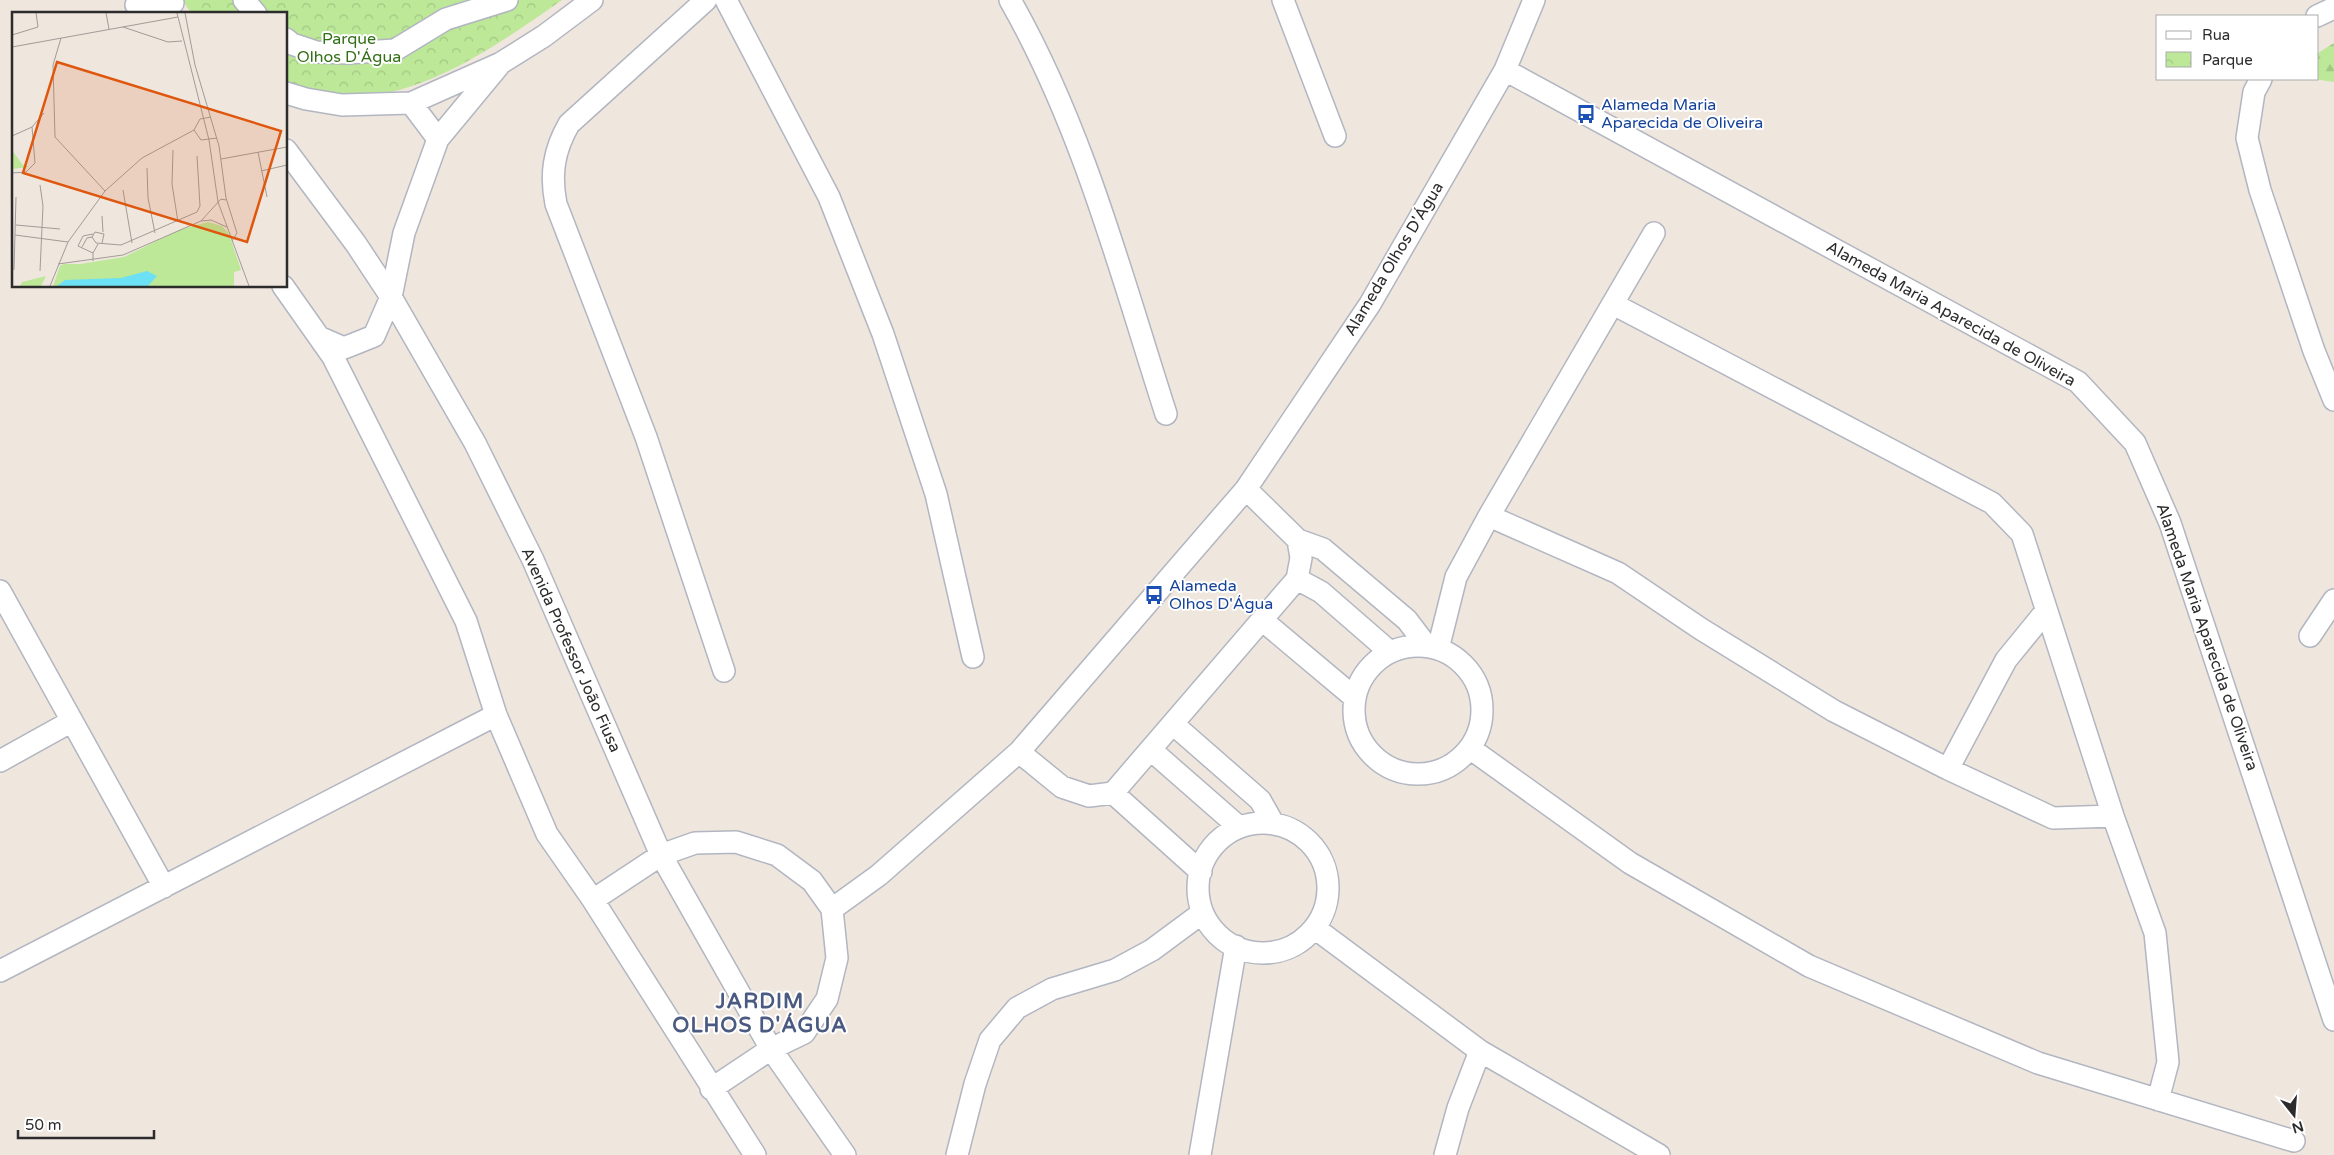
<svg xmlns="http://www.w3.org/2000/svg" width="2334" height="1155" font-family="'Varela Round',sans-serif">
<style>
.forest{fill:url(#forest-firs)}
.park{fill:url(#park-crowns)}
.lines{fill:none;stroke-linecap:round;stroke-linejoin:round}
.minor-casing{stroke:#b2b6c1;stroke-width:24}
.minor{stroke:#fff;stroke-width:21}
.labels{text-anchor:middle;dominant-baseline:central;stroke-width:4;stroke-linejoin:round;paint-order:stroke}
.park-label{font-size:16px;fill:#336f17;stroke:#fff}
.transit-label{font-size:16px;fill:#164399;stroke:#fff;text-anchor:start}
.street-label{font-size:16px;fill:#2c2c2c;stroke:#fff}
.district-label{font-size:21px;font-weight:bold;letter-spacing:1px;fill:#4a5a80;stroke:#fff}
.inset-road{fill:none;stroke:#a19c97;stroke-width:1}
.view{fill:#df570e;fill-opacity:0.15;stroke:#df570e;stroke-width:2.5}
.inset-edge{fill:none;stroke:#2c2c2c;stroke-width:2.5}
</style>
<defs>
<pattern id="forest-firs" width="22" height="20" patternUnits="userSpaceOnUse" patternTransform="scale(1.25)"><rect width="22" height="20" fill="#bce898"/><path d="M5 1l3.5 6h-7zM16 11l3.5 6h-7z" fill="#a2c783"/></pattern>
<pattern id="park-crowns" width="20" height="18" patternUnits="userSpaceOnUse" patternTransform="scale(1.25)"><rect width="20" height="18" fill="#bce898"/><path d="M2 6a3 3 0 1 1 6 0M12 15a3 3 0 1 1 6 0" fill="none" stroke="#a2c783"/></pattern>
</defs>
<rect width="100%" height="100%" fill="#efe6de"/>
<path class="forest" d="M2334,43V82L2314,79H2318V53Z"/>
<path class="park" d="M182,0H562C497,45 428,96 346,98C329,98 303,88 286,85V14H192Z"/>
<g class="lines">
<g class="minor-casing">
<path id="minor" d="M244,0L256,14
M706,0L569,124C554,150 550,174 556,204L646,437L724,671
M726,0L829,197L883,334L936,494L973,657
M1010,0C1083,128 1121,274 1166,414
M1283,0L1335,136
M136,5L173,3
M2317,16L2334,8
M286,39L292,44L316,52L348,53L395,50L446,19L507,0
M1505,70L2078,382L2135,443L2170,523L2334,1020
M2261,79L2254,92L2247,138L2260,190L2314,351L2334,400
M286,93L306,99L342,105L411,103L501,63L544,36L592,0
M411,103L438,139
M286,150L356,244L391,297L475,443L533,560L661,855L771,1049L845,1155
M283,286L333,357L466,621L496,715L547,834L593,900L755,1155
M1613,304L1992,503L2022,534L2113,816L2155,933L2168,1062L2158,1100
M319,337L344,348L374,336L391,297L404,233L438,139L501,63
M1489,516L1618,573L1701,629L1834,711L1948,769L2053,818L2113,816
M1298,540L1323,549L1407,620L1426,645
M1297,579L1321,592L1390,652
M0,591L164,887
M1262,620L1355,698
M2310,636L2334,600
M1354 710a64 64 0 1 1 128 0a64 64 0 1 1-128 0Z
M1438,649L1456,577L1489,516L1654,233
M1173,724L1260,800L1273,823
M1471,749L1630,863L1809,966L2038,1063L2294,1141
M1151,750L1239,827
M1019,752L1062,787L1089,796L1113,793L1297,579L1301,558L1298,540L1246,489
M0,761L72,721
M1948,769L2006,660L2046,611
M1113,793L1201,872
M1198 888a65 65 0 1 1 130 0a65 65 0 1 1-130 0Z
M593,900L661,855L695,843L736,842L777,855L812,881L832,909L837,958L827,999L804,1033L771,1049L711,1089
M832,909L879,875L1019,752L1246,489L1370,304L1505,70L1534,0
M1316,929L1480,1051L1659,1155
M0,971L496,715
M957,1155L975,1084L990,1040L1017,1008L1052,989L1115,970L1152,950L1202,913
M1200,1155L1236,946
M1445,1155L1458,1108L1480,1051"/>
</g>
<use href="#minor" class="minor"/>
</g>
<defs>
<g id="bus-bare" transform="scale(1.5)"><path d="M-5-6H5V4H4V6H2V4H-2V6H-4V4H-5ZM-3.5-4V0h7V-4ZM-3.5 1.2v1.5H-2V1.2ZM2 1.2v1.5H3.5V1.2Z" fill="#1a4fb4" stroke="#fff" stroke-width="2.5" paint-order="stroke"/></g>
</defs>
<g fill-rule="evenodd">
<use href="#bus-bare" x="1586" y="114"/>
<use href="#bus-bare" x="1154" y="595"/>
</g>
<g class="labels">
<g class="park-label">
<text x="349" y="39">Parque<tspan x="349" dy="18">Olhos D'Água</tspan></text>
</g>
<g class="transit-label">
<text x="1601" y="105">Alameda Maria<tspan x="1601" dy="18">Aparecida de Oliveira</tspan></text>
<text x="1169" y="586">Alameda<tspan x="1169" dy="18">Olhos D'Água</tspan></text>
</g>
<g class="street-label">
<text transform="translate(1394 259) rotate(-59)">Alameda Olhos D'Água</text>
<text transform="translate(1951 314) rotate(29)">Alameda Maria Aparecida de Oliveira</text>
<text transform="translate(2207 637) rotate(71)">Alameda Maria Aparecida de Oliveira</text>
<text transform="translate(571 650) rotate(66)">Avenida Professor João Fiusa</text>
</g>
<g class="district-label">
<text x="760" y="1001">JARDIM<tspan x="760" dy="24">OLHOS D'ÁGUA</tspan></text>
</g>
</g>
<g transform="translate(12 12)">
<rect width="275" height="275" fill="#efe6de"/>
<path d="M0,138L10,152L17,155L0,157ZM34,264L29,274H8L10,270Z" fill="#bce898"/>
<path d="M196,210L210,214L217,222L229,258L222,260V274H41L48,254L52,252H68L112,245L167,218Z" fill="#bce898"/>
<path d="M135,259L145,264L136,274H45L53,268L109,266Z" fill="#6ce1f5"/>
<path class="inset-road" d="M94,1L97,17M165,1L197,128L206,190L237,274M173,1L183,53L207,134L214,186L225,221L220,229M111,15L156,30L170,29M0,23L26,15L24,1M49,26L41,53L43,125L93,179M0,35L166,5M199,105L188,107L182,118L189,128L205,126M0,124L20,115L32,101M161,138L160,172L166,210M246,140L255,185M209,147L275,135M135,156L136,186L143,221M249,159L275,153M0,161L14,160L23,151L20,115M111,178L120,231M90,204L91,220M189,209L209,187L214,188M4,213L48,217M3,223L56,230M90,231L92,222L83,220L80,225L84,231L109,233L185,200L188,194L185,144M70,235L75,226L80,225M81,241L66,234L71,224L81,222M81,249V241L86,232M46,252L111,243L189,209L199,208L215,215M2,258L4,185M28,259L31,194L28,173M38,274L56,230L93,179L130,146L182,118"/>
<path class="view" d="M45,50L269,119L235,230L11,161Z"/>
<rect width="275" height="275" class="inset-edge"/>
</g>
<rect x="2156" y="15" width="162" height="65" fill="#ffffff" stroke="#ababab"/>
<rect x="2166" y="31" width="25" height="8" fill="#ffffff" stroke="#ababab"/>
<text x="2202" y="40" font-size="15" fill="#2c2c2c">Rua</text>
<rect x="2166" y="52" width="25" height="15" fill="url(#park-crowns)" stroke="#ababab"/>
<text x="2202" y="65" font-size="15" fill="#2c2c2c">Parque</text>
<g transform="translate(2294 1115) rotate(163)" stroke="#ffffff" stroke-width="4" paint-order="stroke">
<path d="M0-4L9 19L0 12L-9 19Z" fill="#2c2c2c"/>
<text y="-8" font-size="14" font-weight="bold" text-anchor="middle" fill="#2c2c2c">N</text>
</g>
<path d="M18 1130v8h136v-8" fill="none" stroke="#2c2c2c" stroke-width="2.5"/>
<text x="25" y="1130" font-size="15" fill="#2c2c2c" stroke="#ffffff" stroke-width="4" paint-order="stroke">50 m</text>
</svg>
